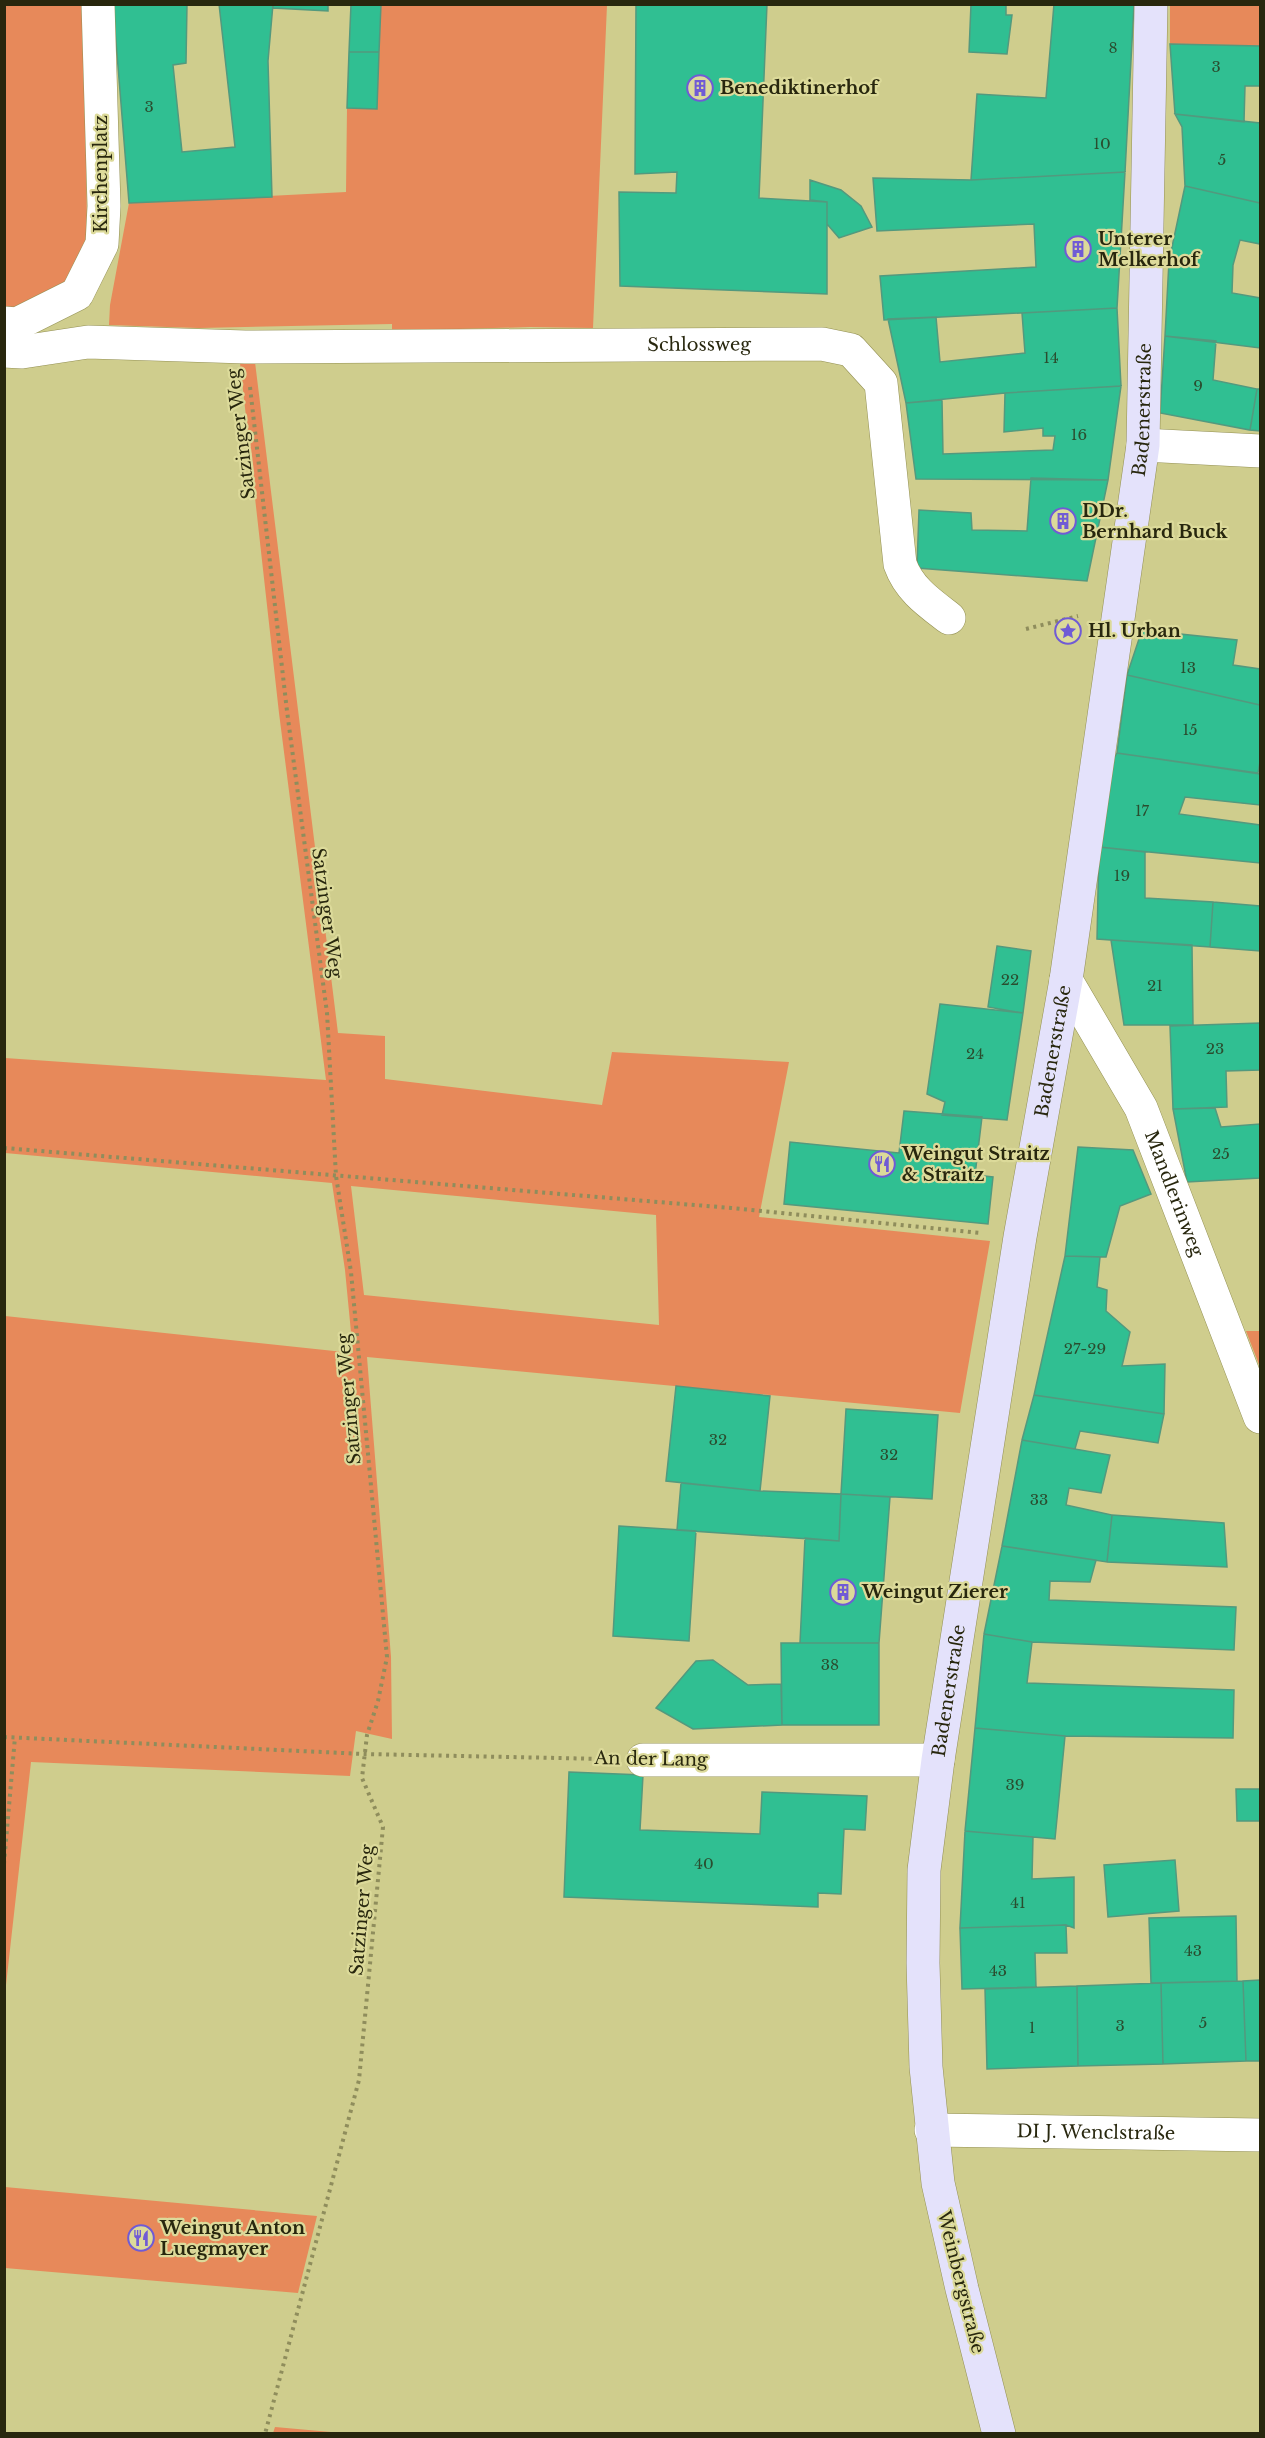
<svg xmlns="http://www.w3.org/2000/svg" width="1265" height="2438" font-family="'Libre Baskerville',serif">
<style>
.green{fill:#e7895a;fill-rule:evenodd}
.building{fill:#30bf92;stroke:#53997e;stroke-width:1.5}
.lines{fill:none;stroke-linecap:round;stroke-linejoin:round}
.street-casing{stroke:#939053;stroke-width:34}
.secondary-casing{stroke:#939053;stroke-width:34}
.path{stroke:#8f8d5c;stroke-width:4;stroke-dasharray:3 4.5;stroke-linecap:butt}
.street{stroke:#fff;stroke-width:33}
.secondary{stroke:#e4e2fb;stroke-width:33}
.labels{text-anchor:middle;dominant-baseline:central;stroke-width:4.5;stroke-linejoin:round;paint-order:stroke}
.number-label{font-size:15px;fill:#2a4d2f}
.poi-label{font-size:18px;font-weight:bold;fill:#28270e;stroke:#dcda9a;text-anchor:start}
.street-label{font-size:18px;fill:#28270e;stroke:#dcda9a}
</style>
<rect width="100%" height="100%" fill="#cfcd8d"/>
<path class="green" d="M4,5H85L87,242L68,282L50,298L4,311Z
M381,5H607L593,328L530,327L392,331V324L199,328L109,325L110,305L129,203L346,192L347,108L377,109Z
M1170,5H1260V46L1170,44Z
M239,354H254L338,1033L385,1036V1079L602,1105L612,1052L789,1062L759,1217L990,1241L960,1413L367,1357L391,1657L392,1739L356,1731L350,1776L31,1762L5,1994V1316L353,1353L345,1270L332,1183L5,1153V1058L326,1080L279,713ZM351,1186L656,1215L659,1325L364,1295Z
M1246,1331H1260V1367Z
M5,2187L317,2216L298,2293L5,2268Z
M275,2427L342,2433H273Z"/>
<path class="building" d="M113,4H187L186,63L173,65L182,152L235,147L219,4H273L268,61L272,197L129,203Z
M273,4H328V11L273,8Z
M351,4H381L379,52H349Z
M636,4H767L759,198L827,202V294L620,286L619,192L676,193L677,172L635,174Z
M971,4H1006V15H1012L1007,54L969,52Z
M1054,4H1134L1125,172L971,180L977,94L1046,98Z
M1170,44L1260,46V86H1245L1244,122L1175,114Z
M349,52H379L377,109L347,108Z
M1175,114L1260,123V203L1185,186L1182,127Z
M1125,172L1117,308L884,320L880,276L1036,267L1034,224L877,231L873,178L971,180Z
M810,180L841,190L861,206L872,227L839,238L827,224V202L810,200Z
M1185,186L1260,203V244L1240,240L1233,265L1232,293L1260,298V348L1165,336L1169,261Z
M1117,308L1121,386L1005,393L906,403L888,319L936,317L940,362L1025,353L1022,313Z
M1165,336L1216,341L1213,380L1257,389L1250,430L1160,413Z
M1121,386L1108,480L916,479L906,403L942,400L943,454L1053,450L1055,436H1043V428L1004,432L1005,393Z
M1257,389H1260V431L1250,430Z
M1031,478L1108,480L1087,581L917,568L919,510L971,513L972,530L1027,531Z
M1142,630L1237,640L1233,665L1260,669V705L1127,675Z
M1127,675L1260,705V762L1258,773L1117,753Z
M1117,753L1260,774V805L1185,797L1179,814L1260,825V863L1099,847L1111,762Z
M1099,847L1145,852V898L1213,902L1210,947L1097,939Z
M1213,902L1260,906V951L1210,947Z
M1111,940L1192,945L1193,1025H1124Z
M997,946L1031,951L1023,1013L988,1007Z
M940,1004L1023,1013L1007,1120L942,1115L945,1102L927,1094Z
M1260,1023V1070L1226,1071L1227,1107L1173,1109L1170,1026Z
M1215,1108L1221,1127L1260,1124V1178L1187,1182L1173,1109Z
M904,1111L982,1117L975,1175L993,1177L988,1224L784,1204L790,1142L899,1153Z
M1078,1147L1133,1150L1151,1194L1120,1206L1106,1257L1065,1256Z
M1065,1256L1100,1257L1097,1287L1107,1290L1106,1311L1130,1332L1122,1366L1165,1364L1164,1414L1034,1395Z
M676,1386L770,1396L760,1491L666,1481Z
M1034,1395L1164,1414L1158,1443L1080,1431L1075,1449L1022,1440Z
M846,1409L938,1415L932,1499L841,1494Z
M1022,1440L1110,1455L1101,1493L1069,1488L1066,1505L1112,1515L1107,1562L1002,1546Z
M681,1483L760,1491L841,1494L839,1541L677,1530Z
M841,1494L890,1497L879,1643H800L805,1538L839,1541Z
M1112,1515L1224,1523L1227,1567L1107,1562Z
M619,1526L696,1531L689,1641L613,1636Z
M1002,1546L1096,1560L1090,1582L1050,1581L1049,1600L1236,1607L1234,1650L1032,1642L984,1634Z
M984,1634L1032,1642L1027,1683L1234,1690L1233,1738L1065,1736L975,1728Z
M781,1643H879V1725H782Z
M713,1660L748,1685L781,1684L782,1725L693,1729L656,1708L696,1661Z
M975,1728L1065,1736L1055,1839L965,1831Z
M569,1772L643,1775L640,1830L760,1834L762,1792L867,1796L865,1830L844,1829L841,1894L818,1893V1907L564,1897Z
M1236,1789H1260V1821H1237Z
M965,1831L1033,1837L1032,1879L1074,1877V1928L1066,1925L960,1928Z
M1175,1860L1179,1911L1108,1917L1104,1865Z
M1236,1916L1237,1981L1151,1983L1149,1918Z
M1066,1925L1067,1953H1035L1036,1987L962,1989L960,1928Z
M1260,1980V2061H1246L1243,1981Z
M1243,1981L1246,2061L1163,2064L1161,1983Z
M1161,1983L1163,2064L1078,2066L1077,1986Z
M1077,1986L1078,2066L987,2069L985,1989Z"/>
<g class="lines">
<g class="street-casing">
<g id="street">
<path d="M4,323L17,324L77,294L102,244L104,206L98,4"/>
<path id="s1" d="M4,351L22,352L88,342L245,347L822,344L851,350L881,383L900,564C909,589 928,602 949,618"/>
<path d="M1143,445L1260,451"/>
<path id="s2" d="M1066,980L1141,1108L1260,1417"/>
<path d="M643,1760H938"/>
<path id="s3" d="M931,2130L1260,2135"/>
</g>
</g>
<g class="secondary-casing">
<g id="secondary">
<path id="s4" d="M999,2434L962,2289L938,2183L926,2067L923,1963L924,1870L938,1760L1020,1237L1066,980L1143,445L1151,4"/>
</g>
</g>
<path class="path" d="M250,387L287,711L327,1013L336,1176L351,1272L387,1657L378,1701L367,1735L362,1778L383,1827L359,2080L265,2434
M1026,629L1078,616
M4,1148L731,1208L981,1233
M4,1737L364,1754L606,1759
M4,1864L15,1737"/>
<use href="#street" class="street"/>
<use href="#secondary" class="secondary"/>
</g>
<defs>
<g id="building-ring" transform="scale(1.35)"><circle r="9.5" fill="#dcda9a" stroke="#705bd5" stroke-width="1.5"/><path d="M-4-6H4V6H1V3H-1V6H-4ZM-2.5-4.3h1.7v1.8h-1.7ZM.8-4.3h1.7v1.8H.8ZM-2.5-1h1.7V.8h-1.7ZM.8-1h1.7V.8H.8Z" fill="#705bd5"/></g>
<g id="sight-ring" transform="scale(1.35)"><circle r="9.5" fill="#dcda9a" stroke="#705bd5" stroke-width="1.5"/><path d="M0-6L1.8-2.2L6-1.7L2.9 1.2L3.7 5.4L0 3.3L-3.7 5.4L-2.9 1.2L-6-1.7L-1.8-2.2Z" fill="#705bd5"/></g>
<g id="restaurant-ring" transform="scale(1.35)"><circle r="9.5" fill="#dcda9a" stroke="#705bd5" stroke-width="1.5"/><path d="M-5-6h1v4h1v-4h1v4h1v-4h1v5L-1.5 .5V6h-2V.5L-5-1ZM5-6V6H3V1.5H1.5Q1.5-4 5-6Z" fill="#705bd5"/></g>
</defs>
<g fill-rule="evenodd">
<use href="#building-ring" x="700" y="88"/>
<use href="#building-ring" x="1078" y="249"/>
<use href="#building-ring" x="1063" y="521"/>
<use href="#sight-ring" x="1068" y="631"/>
<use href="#restaurant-ring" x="882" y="1164"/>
<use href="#building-ring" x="843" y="1592"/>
<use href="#restaurant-ring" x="141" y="2238"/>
</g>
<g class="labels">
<g class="number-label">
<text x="1113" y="47">8</text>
<text x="1216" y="66">3</text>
<text x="149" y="106">3</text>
<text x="1102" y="143">10</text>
<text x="1222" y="159">5</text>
<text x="1051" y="357">14</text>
<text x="1198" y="385">9</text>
<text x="1079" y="434">16</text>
<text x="1188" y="667">13</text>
<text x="1190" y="729">15</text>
<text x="1142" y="810">17</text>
<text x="1122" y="875">19</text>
<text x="1010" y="979">22</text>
<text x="1155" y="985">21</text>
<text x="1215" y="1048">23</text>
<text x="975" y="1053">24</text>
<text x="1221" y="1153">25</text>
<text x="1085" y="1348">27-29</text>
<text x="718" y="1439">32</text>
<text x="889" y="1454">32</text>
<text x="1039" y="1499">33</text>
<text x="830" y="1664">38</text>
<text x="1015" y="1784">39</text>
<text x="704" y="1863">40</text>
<text x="1018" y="1902">41</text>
<text x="1193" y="1950">43</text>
<text x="998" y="1970">43</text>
<text x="1203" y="2022">5</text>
<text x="1120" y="2025">3</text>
<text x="1032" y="2027">1</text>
</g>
<g class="poi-label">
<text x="720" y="88">Benediktinerhof</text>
<text x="1098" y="239">Unterer<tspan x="1098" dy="21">Melkerhof</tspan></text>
<text x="1082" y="511">DDr.<tspan x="1082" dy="21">Bernhard Buck</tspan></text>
<text x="1088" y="631">Hl. Urban</text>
<text x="902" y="1154">Weingut Straitz<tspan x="902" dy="21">&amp; Straitz</tspan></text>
<text x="862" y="1592">Weingut Zierer</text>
<text x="160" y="2228">Weingut Anton<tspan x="160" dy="21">Luegmayer</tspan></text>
</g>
<g class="street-label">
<text transform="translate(101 174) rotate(-90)">Kirchenplatz</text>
<text stroke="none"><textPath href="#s1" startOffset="696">Schlossweg</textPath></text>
<text stroke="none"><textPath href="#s4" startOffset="2049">Badenerstraße</textPath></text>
<text transform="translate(241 434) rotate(-97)">Satzinger Weg</text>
<text transform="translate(327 913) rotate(82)">Satzinger Weg</text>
<text stroke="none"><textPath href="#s4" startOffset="1401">Badenerstraße</textPath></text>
<text stroke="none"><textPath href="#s2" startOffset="240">Mandlerinweg</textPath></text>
<text transform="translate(349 1399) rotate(-95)">Satzinger Weg</text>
<text stroke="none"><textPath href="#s4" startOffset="753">Badenerstraße</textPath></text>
<text transform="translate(651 1759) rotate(1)">An der Lang</text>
<text transform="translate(362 1910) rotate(-85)">Satzinger Weg</text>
<text stroke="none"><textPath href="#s3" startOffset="165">DI J. Wenclstraße</textPath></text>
<text transform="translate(961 2282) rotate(76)">Weinbergstraße</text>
</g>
</g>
<rect width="1265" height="2438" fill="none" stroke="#28270e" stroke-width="12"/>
</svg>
